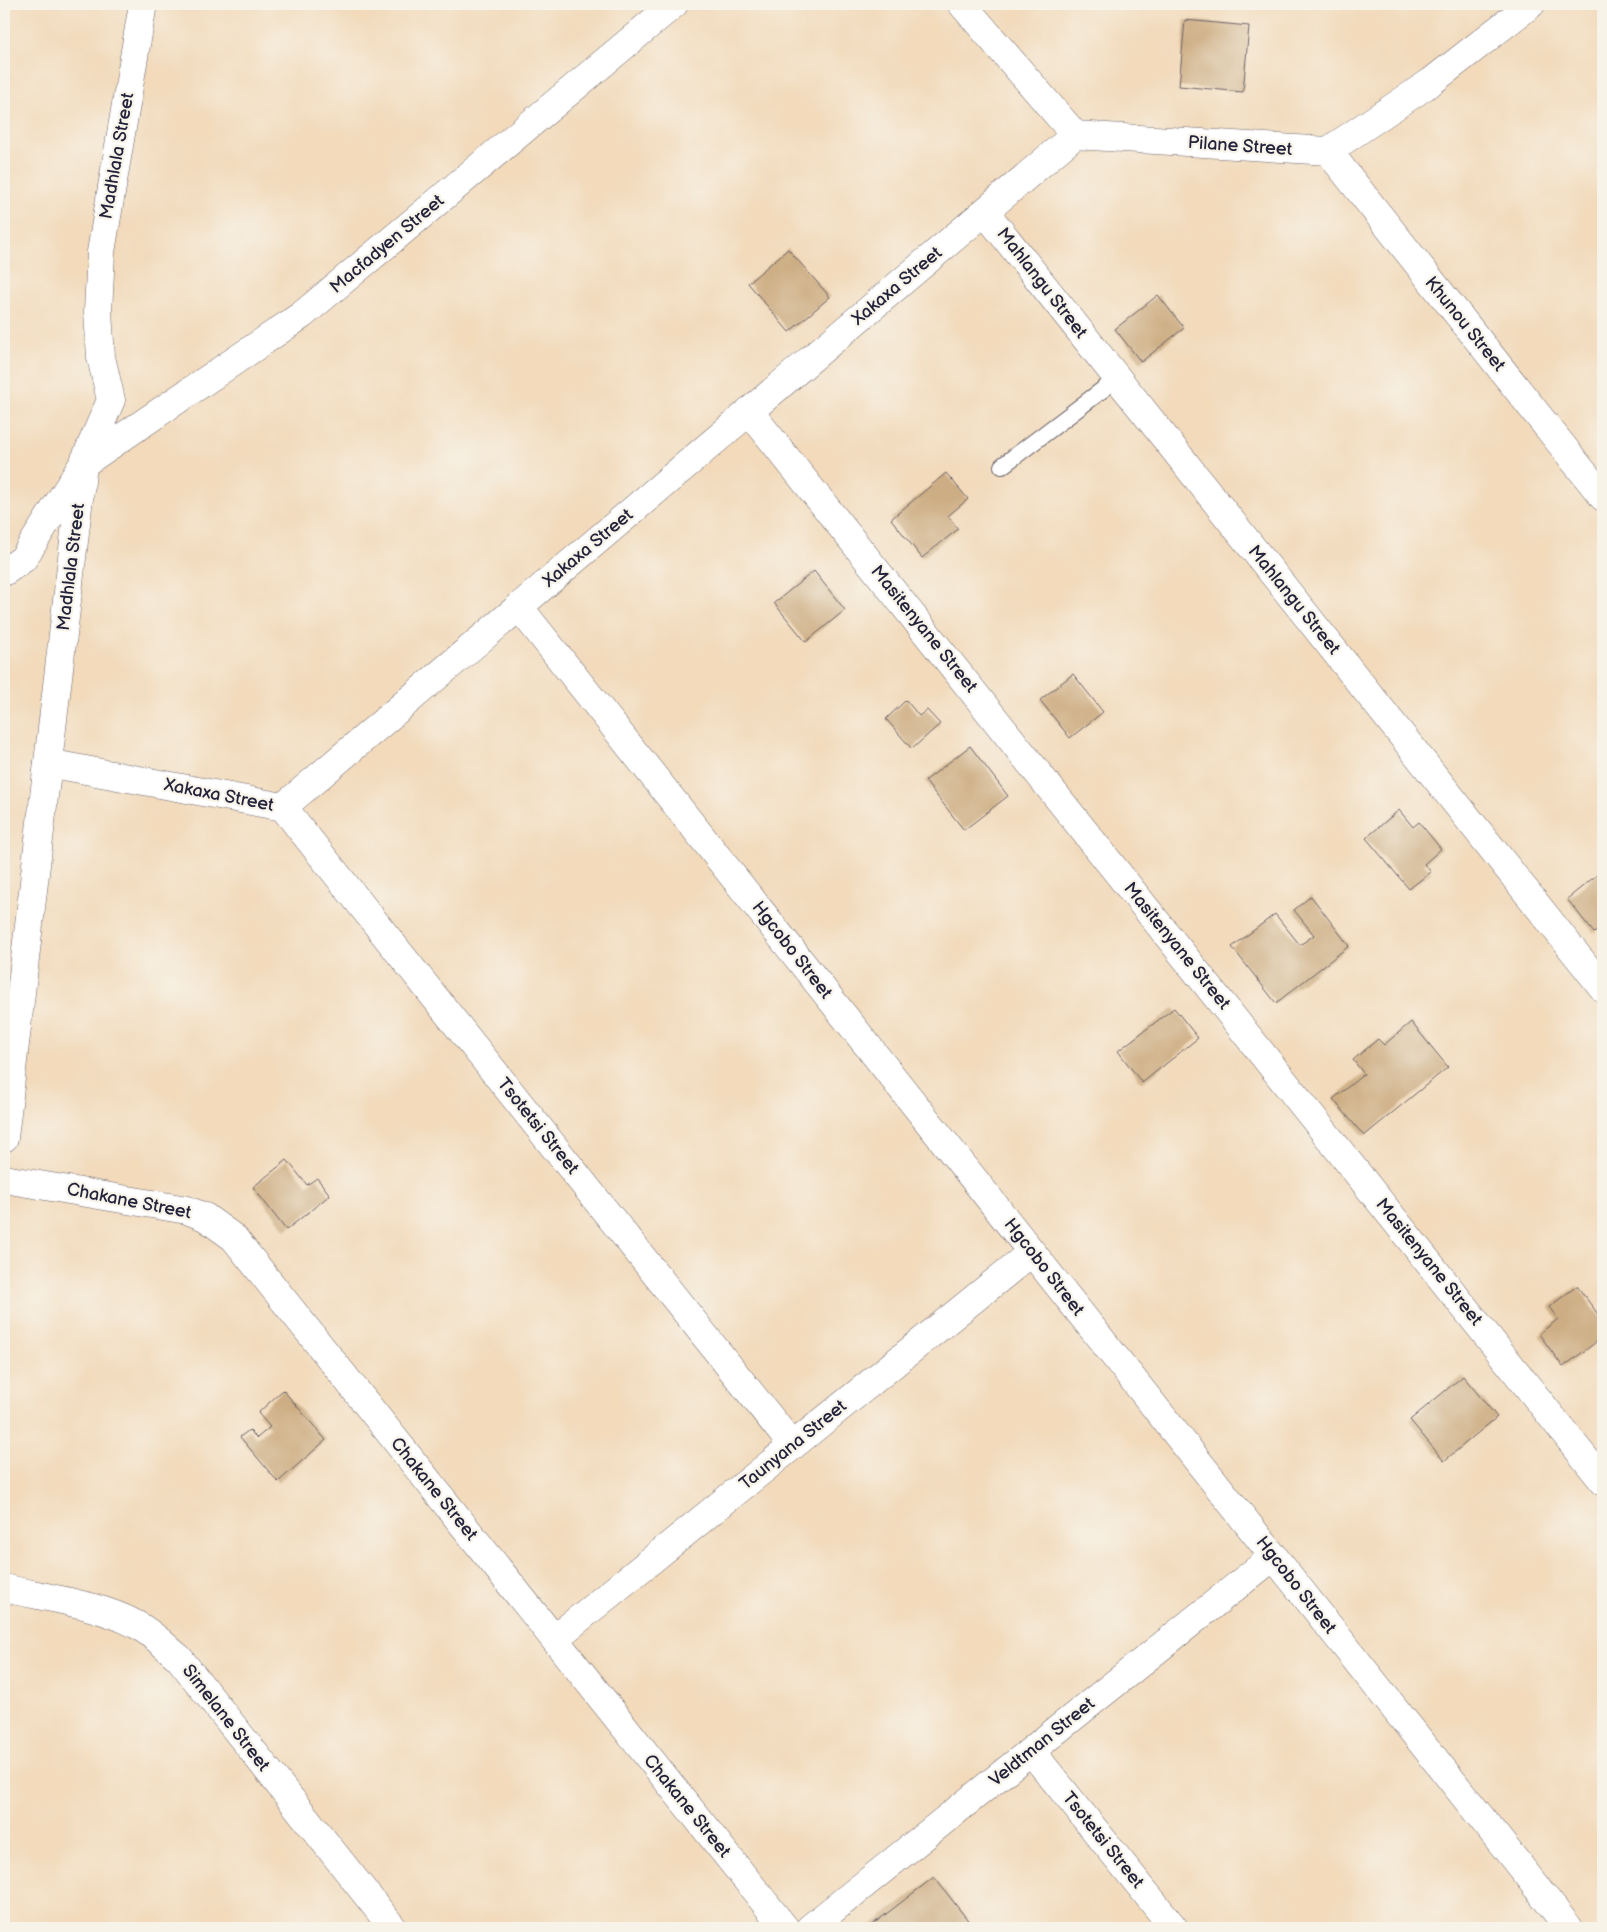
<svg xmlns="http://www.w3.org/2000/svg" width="1607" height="1932" font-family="'Balsamiq Sans',sans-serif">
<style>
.building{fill:#cdad83}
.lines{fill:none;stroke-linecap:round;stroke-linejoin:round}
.service-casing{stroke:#6b6268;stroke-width:18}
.minor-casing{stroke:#6b6268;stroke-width:29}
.tertiary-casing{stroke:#6b6268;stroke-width:29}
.service{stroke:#fff;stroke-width:16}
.minor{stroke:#fff;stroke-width:28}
.tertiary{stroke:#fff;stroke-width:28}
.labels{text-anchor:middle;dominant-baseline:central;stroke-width:4.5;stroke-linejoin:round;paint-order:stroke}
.street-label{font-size:18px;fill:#22223b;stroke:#f7f3e8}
</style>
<rect width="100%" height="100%" fill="#f7f3e8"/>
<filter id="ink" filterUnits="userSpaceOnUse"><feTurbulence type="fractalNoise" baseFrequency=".02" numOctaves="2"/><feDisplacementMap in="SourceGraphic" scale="10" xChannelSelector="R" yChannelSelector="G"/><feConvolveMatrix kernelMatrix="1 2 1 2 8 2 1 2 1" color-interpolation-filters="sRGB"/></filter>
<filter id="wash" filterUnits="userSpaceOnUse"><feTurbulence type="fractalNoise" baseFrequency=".0096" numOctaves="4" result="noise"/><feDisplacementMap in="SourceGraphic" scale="20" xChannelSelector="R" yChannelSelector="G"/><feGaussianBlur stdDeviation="1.12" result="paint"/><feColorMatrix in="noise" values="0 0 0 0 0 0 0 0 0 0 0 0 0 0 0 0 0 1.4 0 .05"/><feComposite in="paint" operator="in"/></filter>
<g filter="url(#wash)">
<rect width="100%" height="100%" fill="#f2dabb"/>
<g id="blocks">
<path class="building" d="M1185,20L1249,26L1243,92L1179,86Z
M788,249L830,297L789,332L748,283Z
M1158,295L1184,328L1141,362L1115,329Z
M946,473L968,499L948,516L958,529L922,558L891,519Z
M814,571L845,610L806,642L774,603Z
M1073,674L1103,712L1070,738L1040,700Z
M906,700L919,716L927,710L940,724L912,749L886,719Z
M970,746L1008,796L964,830L925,781Z
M1399,810L1413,827L1419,822L1441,849L1424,864L1431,872L1409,889L1366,838Z
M1603,870V926L1594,933L1567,899Z
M1311,896L1349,946L1276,1003L1232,947L1275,914L1300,945L1314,935L1294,910Z
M1174,1008L1198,1038L1142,1083L1118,1051Z
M1411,1022L1448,1067L1364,1136L1333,1099L1364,1074L1353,1060L1378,1039L1384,1045Z
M287,1160L307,1185L317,1178L330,1195L286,1230L253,1187Z
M1577,1286L1603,1321V1337L1563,1367L1539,1334L1558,1319L1549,1307Z
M1463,1376L1497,1417L1444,1461L1410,1420Z
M283,1390L326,1440L278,1482L240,1437L249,1430L257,1438L270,1427L258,1413Z
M934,1877L974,1928H868Z"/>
</g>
</g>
<g filter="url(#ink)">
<use href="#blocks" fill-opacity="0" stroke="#6b6268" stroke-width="1"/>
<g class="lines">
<g class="service-casing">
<path id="service" d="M1002,466L1118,378"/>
</g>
<g class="minor-casing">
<path id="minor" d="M962,4L1075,135L1328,151L1431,82L1531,4
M1328,151L1603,497
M985,212L1603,988
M749,411L1603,1481
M519,607L1569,1928
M48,763L283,807
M283,807L1075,135
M283,807L792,1445
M4,1179L187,1210L205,1217L234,1238L785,1928
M4,1588C47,1598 98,1604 137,1625C152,1633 166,1647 179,1658L393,1928
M554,1639L1032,1252
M1031,1751L1174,1928
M810,1928L1274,1556"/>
</g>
<g class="tertiary-casing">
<path id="tertiary" d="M4,572L23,559L83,464L302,315L674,4
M4,1138L83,464L111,400L101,357L98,312L101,252L143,4"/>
</g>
<use href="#service" class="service"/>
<use href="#minor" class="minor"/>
<use href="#tertiary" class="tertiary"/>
</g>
</g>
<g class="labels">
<g class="street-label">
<text transform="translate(1240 146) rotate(4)">Pilane Street</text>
<text transform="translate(117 156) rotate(-80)">Madhlala Street</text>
<text transform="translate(387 244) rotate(-40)">Macfadyen Street</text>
<text transform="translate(1042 283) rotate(52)">Mahlangu Street</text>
<text transform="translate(897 286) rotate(-40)">Xakaxa Street</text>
<text transform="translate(1465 324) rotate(51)">Khunou Street</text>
<text transform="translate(588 548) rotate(-40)">Xakaxa Street</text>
<text transform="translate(71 567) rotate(-83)">Madhlala Street</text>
<text transform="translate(1294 600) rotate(51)">Mahlangu Street</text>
<text transform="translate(924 629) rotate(51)">Masitenyane Street</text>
<text transform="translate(219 795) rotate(11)">Xakaxa Street</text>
<text transform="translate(1177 946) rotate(51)">Masitenyane Street</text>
<text transform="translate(792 950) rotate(52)">Hgcobo Street</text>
<text transform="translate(538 1126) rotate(51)">Tsotetsi Street</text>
<text transform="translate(129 1201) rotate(11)">Chakane Street</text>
<text transform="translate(1429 1262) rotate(51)">Masitenyane Street</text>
<text transform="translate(1044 1267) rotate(52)">Hgcobo Street</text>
<text transform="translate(793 1445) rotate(-39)">Taunyana Street</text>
<text transform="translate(434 1489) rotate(51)">Chakane Street</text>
<text transform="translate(1296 1585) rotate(52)">Hgcobo Street</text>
<text transform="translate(226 1718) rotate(52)">Simelane Street</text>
<text transform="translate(1042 1742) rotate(-39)">Veldtman Street</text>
<text transform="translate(687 1806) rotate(51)">Chakane Street</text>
<text transform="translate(1103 1840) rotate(51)">Tsotetsi Street</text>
</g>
</g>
<rect width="1607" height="1932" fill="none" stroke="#f7f3e8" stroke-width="20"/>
</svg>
